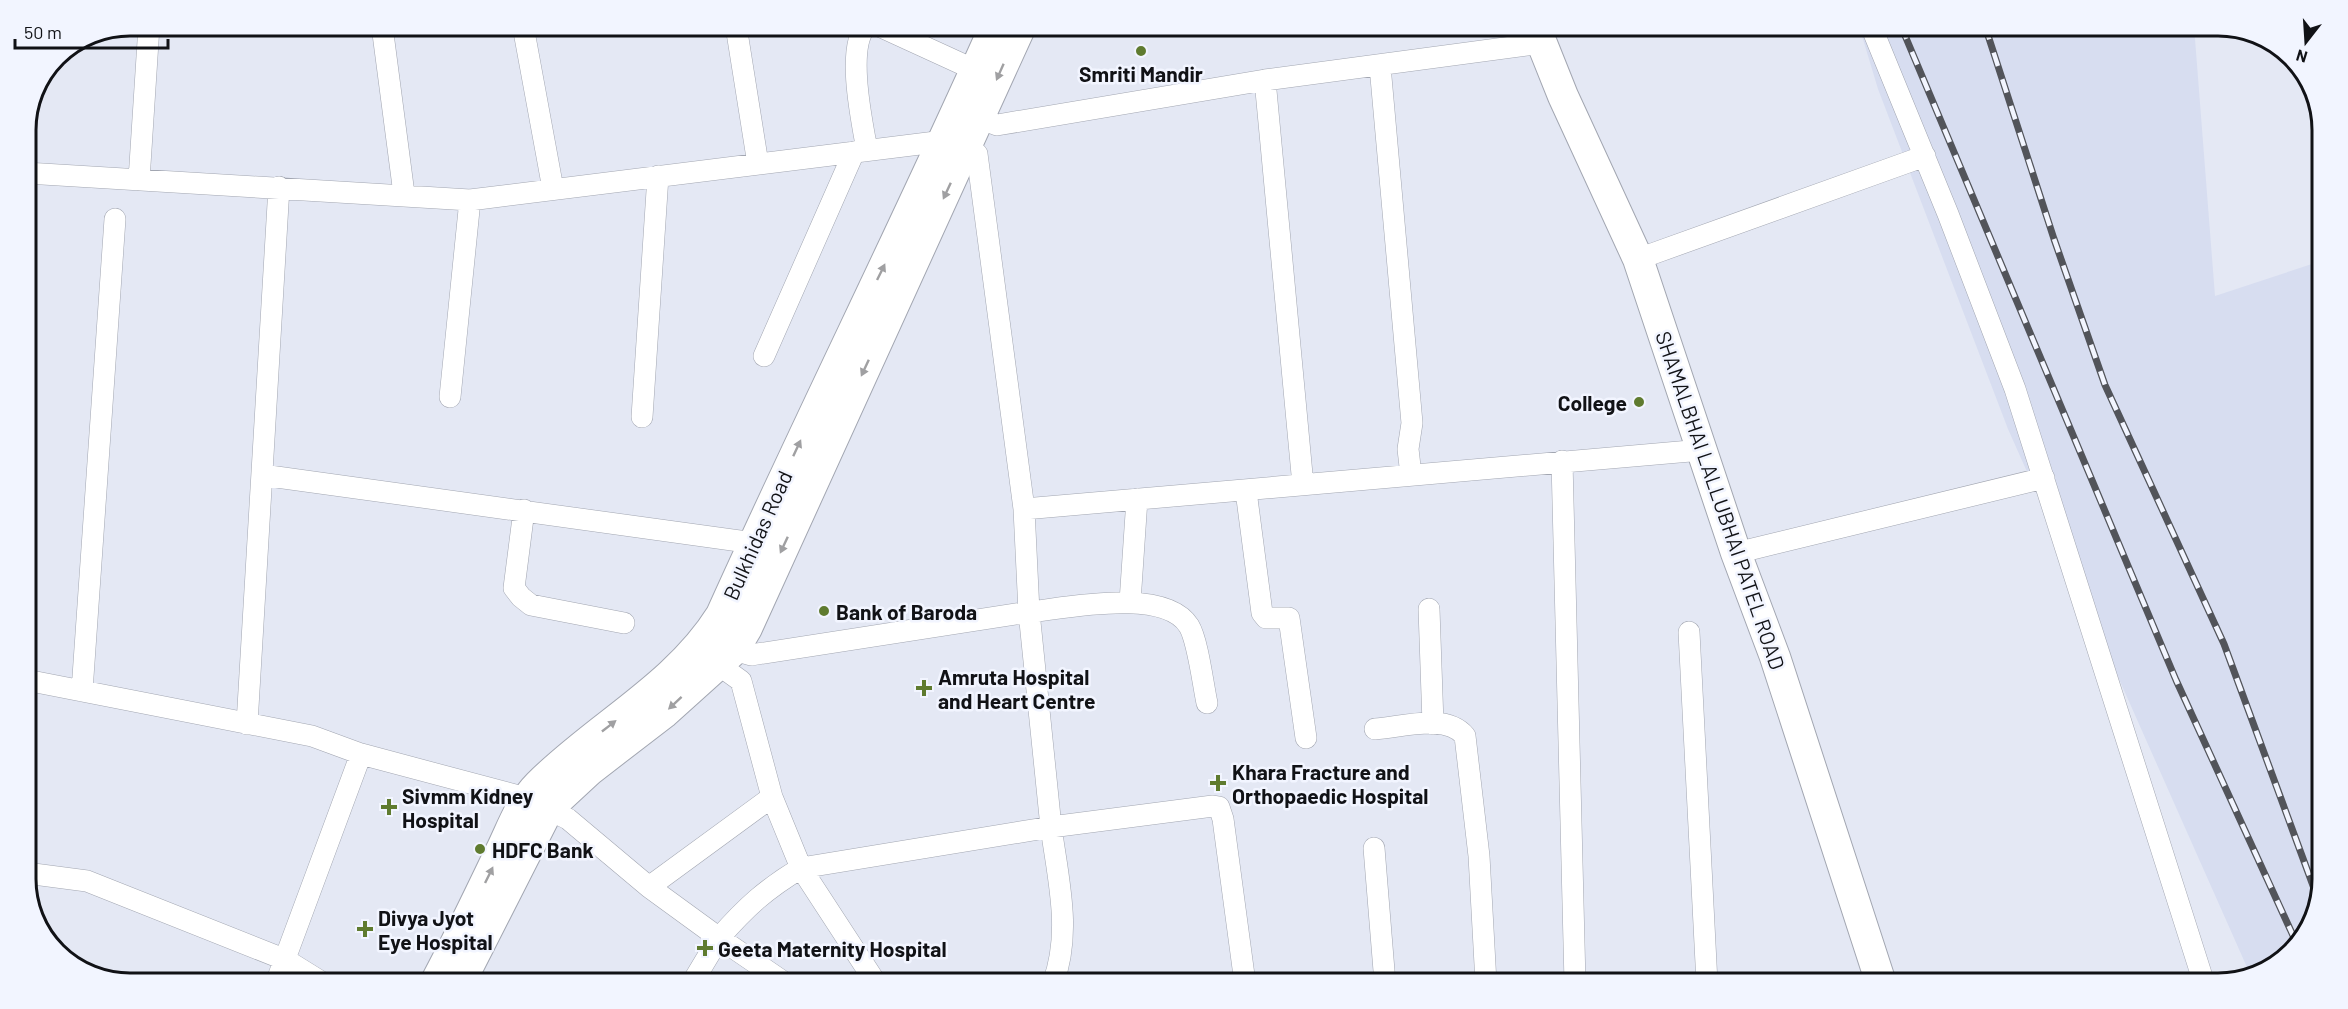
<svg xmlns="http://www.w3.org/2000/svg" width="2348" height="1009" font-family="Barlow,sans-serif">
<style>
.built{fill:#d7ddf0}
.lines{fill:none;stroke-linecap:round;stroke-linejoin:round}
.street-casing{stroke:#a2a6b1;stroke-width:22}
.secondary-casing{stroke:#a2a6b1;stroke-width:32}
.street{stroke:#fff;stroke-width:21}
.secondary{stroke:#fff;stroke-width:30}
.rail-casing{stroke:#52545a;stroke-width:7}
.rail{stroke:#f2f5ff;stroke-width:4.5;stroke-dasharray:14;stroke-linecap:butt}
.oneway{fill:#a0a0a2}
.poi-dot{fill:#5f7b2f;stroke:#f2f5ff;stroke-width:2}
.labels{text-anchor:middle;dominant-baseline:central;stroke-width:5;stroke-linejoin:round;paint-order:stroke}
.poi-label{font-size:21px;font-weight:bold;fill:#111216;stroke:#f2f5ff;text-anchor:start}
.street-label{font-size:21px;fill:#111216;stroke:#f2f5ff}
.rim{fill:none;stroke:#111216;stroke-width:3}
</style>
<rect width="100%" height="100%" fill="#e4e8f4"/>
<path class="built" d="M1859,26H2194L2215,296L2321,261L2315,919L2276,966L2250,974L2008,429L1878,89Z"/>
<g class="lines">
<g class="street-casing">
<path id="street" d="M382,26L404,194
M523,26L553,189
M736,26L758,164
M866,26C846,48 862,122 867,150
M879,26L975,70
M1871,26L1948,214L2015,389L2204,983
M1380,66L1412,423L1408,449L1411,475
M1265,80L1303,485
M966,113L997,125L1265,80L1542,43
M26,173L470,200L944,141L977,154L1024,509L1702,450
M139,180L149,26
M1638,259L1925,156
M764,356L854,152
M450,397L470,200
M642,417L658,176
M1562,461L1575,983
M262,475L754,543
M1246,491L1262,613L1266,618H1289L1306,738
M524,510L514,588L521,597L531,605L624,623
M1736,553L2044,478
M1130,602L1137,499
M1429,609L1433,724
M710,632L734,650L751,655L1029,612L1024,509
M1689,632L1707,983
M26,680L312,736L361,754L526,798L568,819L649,887L772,797L741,681L708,657
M82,691L115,219
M247,724L279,187
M1375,729C1403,727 1446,713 1465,736L1479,856L1486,983
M772,797L801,868L876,983
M1374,848L1385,983
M26,873L87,881L286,960L323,983
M649,887L719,938L692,983
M276,983L361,754
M785,983L719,938C746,907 766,889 801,868L1051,827L1029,612C1067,608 1165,587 1189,626C1198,641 1203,685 1207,703
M1053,983C1072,932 1058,879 1051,827L1213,806L1219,807L1223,819L1245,983"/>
</g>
<g class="secondary-casing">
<path id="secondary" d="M1535,26L1563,96L1638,259L1736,553L1775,657L1881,983
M435,983C458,940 479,896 500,852C511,830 520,803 538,785C597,726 676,687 721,615C810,417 907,224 995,26
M460,983L549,808L590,770L664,713L734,650L747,628L1021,26"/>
</g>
<use href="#street" class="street"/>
<use href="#secondary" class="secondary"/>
<g class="rail-casing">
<path id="rail" d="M1901,26L2176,680L2296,942
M1985,26L2054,239L2105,385L2224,644L2315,891"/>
</g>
<use href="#rail" class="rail"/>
</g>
<defs><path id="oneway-solid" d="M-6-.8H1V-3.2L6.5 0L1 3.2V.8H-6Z" transform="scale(1.5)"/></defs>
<g class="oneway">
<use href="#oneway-solid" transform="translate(1000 72) rotate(114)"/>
<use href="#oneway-solid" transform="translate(947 191) rotate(115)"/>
<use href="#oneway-solid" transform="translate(881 272) rotate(-64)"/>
<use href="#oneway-solid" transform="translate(865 368) rotate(115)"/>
<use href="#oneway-solid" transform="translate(797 448) rotate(-65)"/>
<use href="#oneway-solid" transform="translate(784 545) rotate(115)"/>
<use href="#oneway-solid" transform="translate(675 703) rotate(137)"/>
<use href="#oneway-solid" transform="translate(609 726) rotate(-38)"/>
<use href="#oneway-solid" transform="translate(489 875) rotate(-64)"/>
</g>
<g class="poi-dot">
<circle cx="1141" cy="51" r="6"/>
<circle cx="1639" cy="402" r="6"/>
<circle cx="824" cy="611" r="6"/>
<path d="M921 679h6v6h6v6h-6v6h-6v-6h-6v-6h6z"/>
<path d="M1215 774h6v6h6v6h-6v6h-6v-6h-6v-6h6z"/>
<path d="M386 798h6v6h6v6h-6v6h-6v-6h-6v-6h6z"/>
<circle cx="480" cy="849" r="6"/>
<path d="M362 920h6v6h6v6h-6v6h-6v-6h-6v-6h6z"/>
<path d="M702 939h6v6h6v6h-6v6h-6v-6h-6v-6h6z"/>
</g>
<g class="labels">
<g class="poi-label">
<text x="1141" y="73" text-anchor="middle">Smriti Mandir</text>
<text x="1627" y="402" text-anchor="end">College</text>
<text x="836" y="611">Bank of Baroda</text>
<text x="938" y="676">Amruta Hospital<tspan x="938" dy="24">and Heart Centre</tspan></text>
<text x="1232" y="771">Khara Fracture and<tspan x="1232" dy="24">Orthopaedic Hospital</tspan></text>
<text x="402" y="795">Sivmm Kidney<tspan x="402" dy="24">Hospital</tspan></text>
<text x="492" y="849">HDFC Bank</text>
<text x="378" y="917">Divya Jyot<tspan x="378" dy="24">Eye Hospital</tspan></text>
<text x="718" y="948">Geeta Maternity Hospital</text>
</g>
<g class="street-label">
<text transform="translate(1721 500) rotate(71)">SHAMALBHAI LALLUBHAI PATEL ROAD</text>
<text transform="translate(757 535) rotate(-66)">Bulkhidas Road</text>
</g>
</g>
<path d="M0 0H2348V1009H0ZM130 36H2218A94 94 0 0 1 2312 130V879A94 94 0 0 1 2218 973H130A94 94 0 0 1 36 879V130A94 94 0 0 1 130 36Z" fill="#f2f5ff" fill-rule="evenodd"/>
<path class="rim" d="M130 36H2218A94 94 0 0 1 2312 130V879A94 94 0 0 1 2218 973H130A94 94 0 0 1 36 879V130A94 94 0 0 1 130 36Z"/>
<g transform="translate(2306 42) rotate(197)" stroke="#f2f5ff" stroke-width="4.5" paint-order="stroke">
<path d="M0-4.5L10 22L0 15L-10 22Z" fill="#111216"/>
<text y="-9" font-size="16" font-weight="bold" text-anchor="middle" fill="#111216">N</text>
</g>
<path d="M15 39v9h153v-9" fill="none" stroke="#111216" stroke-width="3"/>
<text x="24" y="39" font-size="18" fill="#111216" stroke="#f2f5ff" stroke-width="4.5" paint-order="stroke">50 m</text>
</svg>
